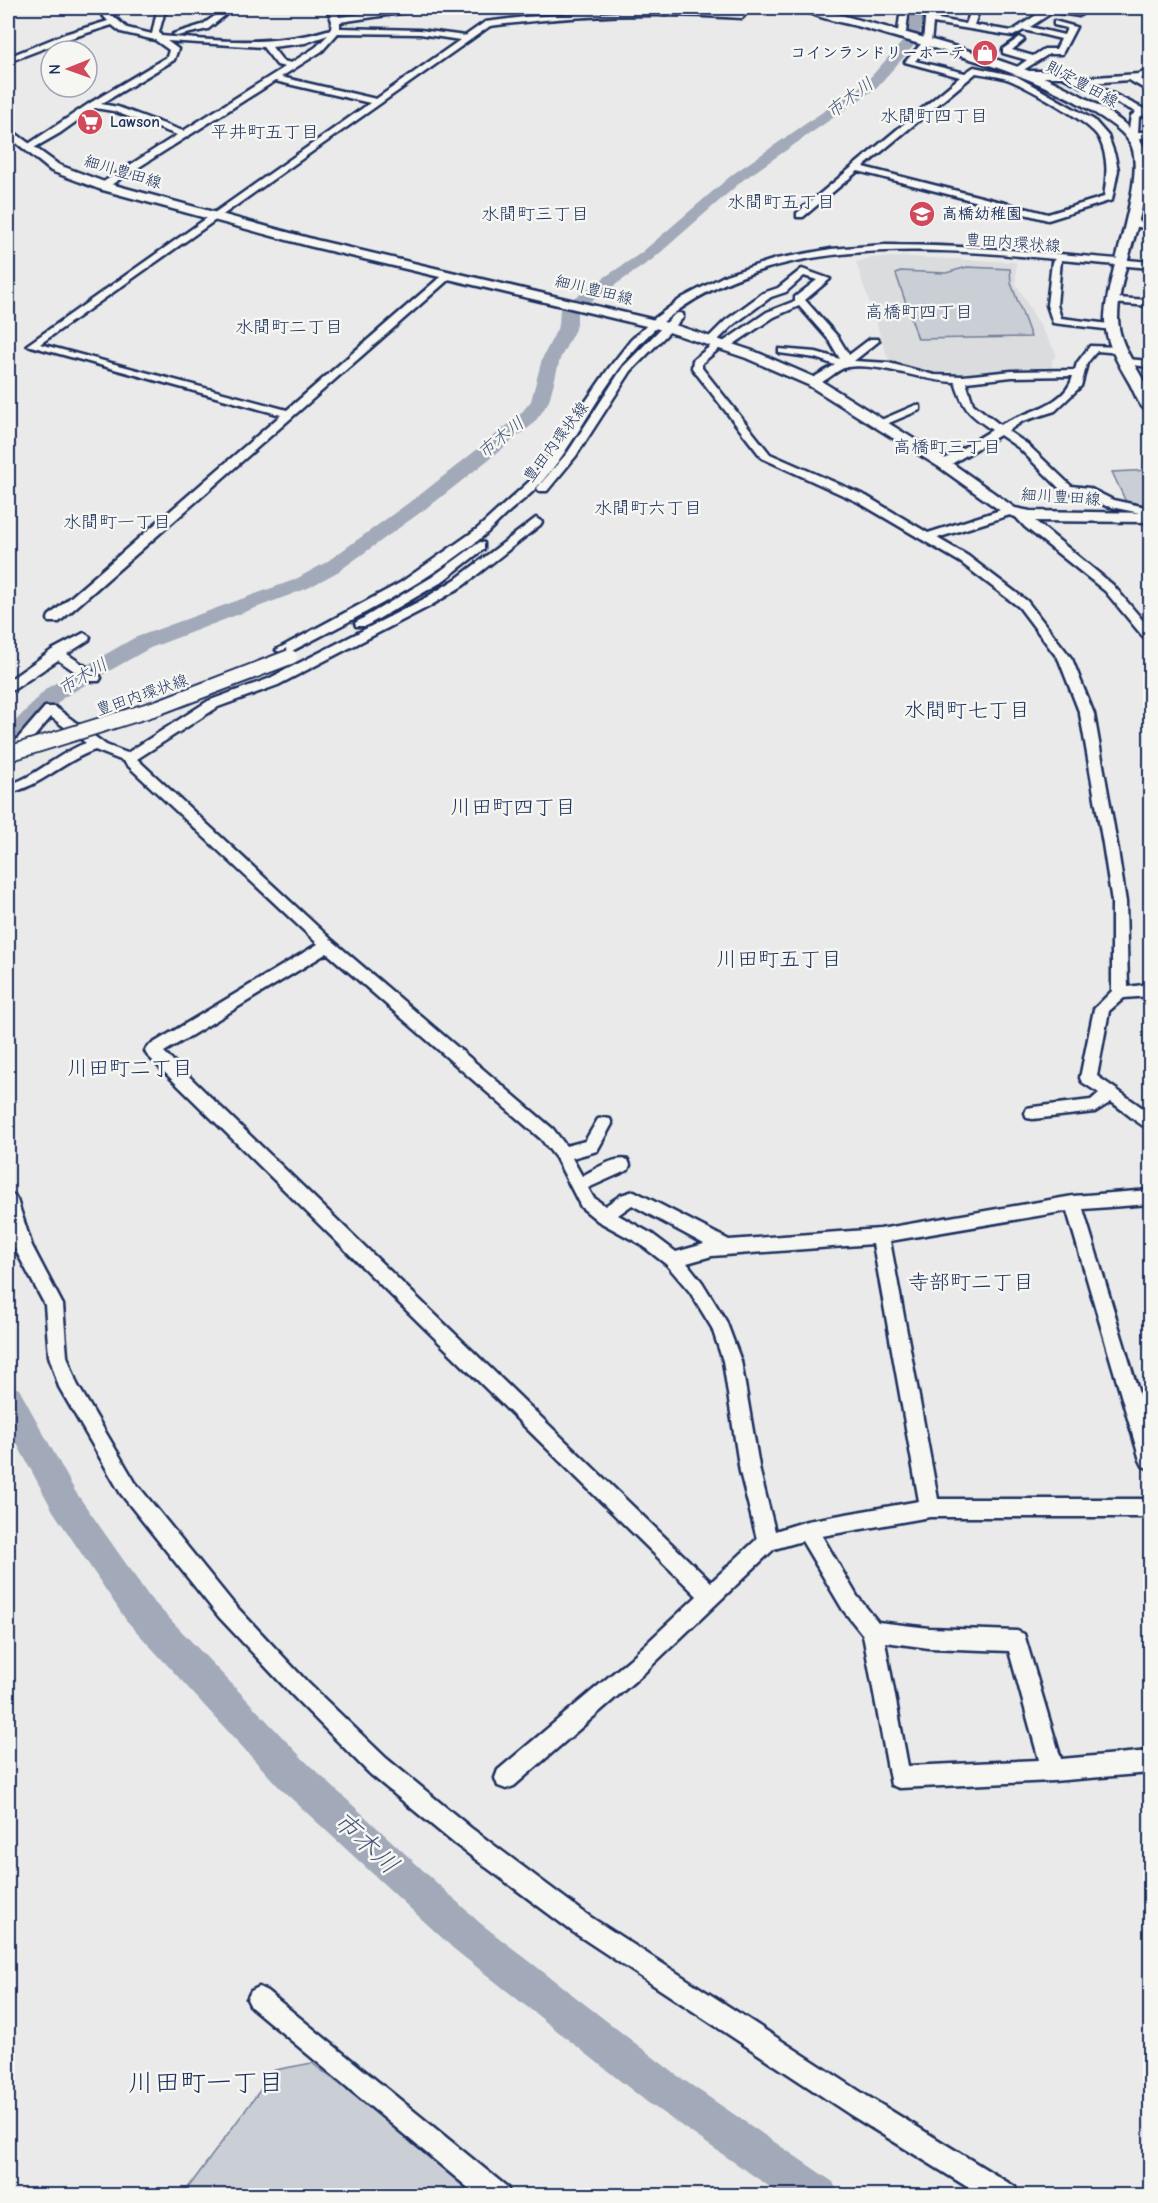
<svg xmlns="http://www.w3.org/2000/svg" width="1158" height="2203" font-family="'Comic Neue','Klee One',sans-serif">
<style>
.built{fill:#dadcde}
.green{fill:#caced5;stroke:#727e9a;stroke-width:1.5}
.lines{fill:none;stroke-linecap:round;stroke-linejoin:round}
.river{fill:#a2aaba;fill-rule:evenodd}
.minor-casing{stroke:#1b2f5e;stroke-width:5}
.major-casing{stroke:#1b2f5e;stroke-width:5}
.minor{fill:#f6f6f2;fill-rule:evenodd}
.major{fill:#f6f6f2;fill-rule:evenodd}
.minor-bridge-casing{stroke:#1b2f5e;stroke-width:18;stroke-linecap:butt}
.minor-bridge{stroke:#f6f6f2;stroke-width:14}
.labels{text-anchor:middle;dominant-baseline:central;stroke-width:5;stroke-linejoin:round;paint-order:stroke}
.far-poi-label{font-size:16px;font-weight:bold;fill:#1b2f5e;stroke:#f6f6f2;text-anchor:start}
.far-street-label{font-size:16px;fill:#1b2f5e;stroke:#f6f6f2}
.far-water-label{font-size:18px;font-style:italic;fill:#44547a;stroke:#f6f6f2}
.far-neighbourhood-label{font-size:18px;fill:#1b2f5e;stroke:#f6f6f2}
.neighbourhood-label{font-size:21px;fill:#1b2f5e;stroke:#f6f6f2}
.near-water-label{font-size:26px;font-style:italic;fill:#44547a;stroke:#f6f6f2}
.near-neighbourhood-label{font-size:26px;fill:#1b2f5e;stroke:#f6f6f2}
</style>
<rect width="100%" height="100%" fill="#e9eae9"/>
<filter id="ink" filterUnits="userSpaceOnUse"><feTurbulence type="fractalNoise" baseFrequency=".0167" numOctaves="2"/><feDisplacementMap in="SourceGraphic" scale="12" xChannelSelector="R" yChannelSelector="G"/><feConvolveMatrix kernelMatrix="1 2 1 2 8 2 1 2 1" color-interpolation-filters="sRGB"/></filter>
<g filter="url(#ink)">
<path class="built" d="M909,257L1016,262V284L1057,355L1052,360V372H1013L950,378L891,367L856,262L871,258Z"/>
<path class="green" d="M967,267L1010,269L1011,283L1031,337L918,339L896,274L900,271L946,273Z
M1150,470V504H1127L1112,472Z
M312,2063L482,2195L182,2196L275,2070Z"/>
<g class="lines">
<path class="river" d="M913,8H926L918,41L876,88L743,180L653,259L577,311V325L560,359L549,401L540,415L532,425L435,502L339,571L308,588L150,648L102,675L63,698L16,747L8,749V729L47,688L134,638L294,580L325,563L421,494L518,417L531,401L542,359L559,325L560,309L563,305L641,253L733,174L866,82L904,40Z
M8,1385L19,1389L75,1491L150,1598L305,1761L480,1923L675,2074L833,2182L839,2196H783L647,2102L454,1949L279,1787L126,1620L53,1511L8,1427Z"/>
<g class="minor-casing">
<path id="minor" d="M96,8H104L127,28L152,34L157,11L162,8H171L164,14L159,32L161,36C219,41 275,47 331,29L332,21L327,8H335L339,17L408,8H425L421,10L340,22V28L420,30L465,36L485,22L525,17L679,9L740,13L743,8H751L742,18C659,12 573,15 490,26L40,344L287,410L446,272L455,274L59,622H49L48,619L49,616L281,415L27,345L370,103L275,81L106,188H100V184L177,135L113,111L95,108L60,133L32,149L24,147L90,103L167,57L169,50L155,40L121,32L112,25L71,38L8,62V57L65,34L108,21ZM338,33L420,34L460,40L376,99L281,77L322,51ZM328,35L316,47L291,63L283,61L272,47L305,43ZM167,41L263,47L277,65L285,67L183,131L118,107L101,104L174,60L178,49Z
M226,8H234L208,29L177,36L173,34L202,25Z
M901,8H909L906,32L899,38L895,35L898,31Z
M926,8H934L933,18L966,24L972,8H980L974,25L1012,31L1044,10L1041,8L1077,11L1081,8H1089L1079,16L1053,12L1030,27L1064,35L1067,28L1054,25V21L1076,27L1062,54H1049L1020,72L1013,70L1027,60L1003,53V49L1020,37L1024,40L1012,50L1033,56L1044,49H1056L1061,39L1024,30L1013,36L933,23L931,43L915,61L965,73L974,67L1016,76L1094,120L1108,136L1115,156L1118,170L1112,200L1048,220L858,171L803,217H797V213L960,77L905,62L923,42ZM976,73C987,75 1001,76 1012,81C1030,89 1091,122 1099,138C1109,158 1107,176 1104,197L1048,214L863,167Z
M1150,69V75L1140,79L1150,86V92L1129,80L1091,83L1144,109L1150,107V113L1139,117L1138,132H1150V138H1133L1128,135L1131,116L1136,112L1062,77H1028L1024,74L1028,71H1063L1082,78L1139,74Z
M1130,220L1150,223V229L1127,225V221Z
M884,245C973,245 1061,254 1150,262V268L1061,260L1057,305L1061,318L1117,325V329L1113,330L1053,323L1047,305L1052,262L1055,259C916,246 742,232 638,346C598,389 576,446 536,488C529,496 520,502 512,509C501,518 492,529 481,538C423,585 354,619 288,653L283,654L276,650L400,583L477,529L532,479L609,368L631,340L655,318L682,298L726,275L776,259L831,249Z
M802,269L830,279L805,300L838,337L849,355L870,339H878L879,341L854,361L889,363L934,375L963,376L1012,371L1075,370L1077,363L1090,346L1120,347L1125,350L1120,353L1097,351L1087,363L1081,386L1055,411L1023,421L1008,431L1027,444L1071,486L1089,488L1113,500L1150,508V515L1106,506L1082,494L1063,492L1019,448L1000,435L948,466H940V462L992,430C968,413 964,410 955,382C921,381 879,362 847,367C834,370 824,387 809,384V380L835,365L815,358L779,353V349L816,352L840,359L829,340L799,306L774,317L728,348H720L702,363V368L770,454L866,496L928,533L1010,507L1016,511H1023L1113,585L1150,629V640L1145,639L1105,591L1025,527L1013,514L937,538L968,556L1027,601L1072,659L1094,714L1117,844L1126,902L1128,987L1150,984V996L1124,998L1109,1011L1097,1076L1150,1113V1129C1141,1127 1121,1108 1111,1102L1095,1112L1033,1119L1027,1118L1025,1113L1027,1108L1033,1107L1091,1100L1099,1093L1082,1082L1080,1078L1094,1009L1112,991V902L1103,844L1080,714L1059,660L1019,607L960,562L858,502L762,458L692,368L693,360L713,344L707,343V339L725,321L763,293L778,288ZM804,276L817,280L795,297V301L767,312L723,342L717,341L733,325L771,297L786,292ZM1073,376C1066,406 1023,412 1000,425L973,404L966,382L1012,377Z
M1116,298L1150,300V306L1112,303L1111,301Z
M679,313L683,314V318L631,371L576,456L547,491H539L537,488L568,452L623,367L675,314Z
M1127,359L1150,361V367L1123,364L1122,362Z
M916,405L920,406V410L884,425H876L874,423Z
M536,518L542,522L540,525L464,585L430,606L278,685L218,707L137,759L333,941L553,1129L566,1146L585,1141L598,1119L604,1118L610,1119L612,1124L597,1151L572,1158L582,1176C594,1170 614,1156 628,1160L630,1165L628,1170L588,1188L593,1197L605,1206L621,1195L634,1191L729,1240L880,1229L1073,1196L1150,1190V1204L1083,1209L1150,1430V1469L1143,1466L1140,1460L1067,1211L890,1241L938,1499H1150V1517H930L822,1536L857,1596L878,1622L929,1628L1017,1631L1024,1634L1061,1759L1150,1751V1773L1053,1781L899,1788L891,1785L863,1635L843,1610L802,1541L774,1549L644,1673L514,1786L506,1789L498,1786L495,1778L498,1770L630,1659L697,1596L147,1055L145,1051L147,1047L318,944L123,761L95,750C63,761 40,787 8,793V785C36,777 58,753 86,743L51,717L13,761L8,762V750L45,707H55L106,745L127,753L208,701L268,679L422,600L456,579ZM327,953L541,1139L556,1158L581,1207L598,1221L640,1244L667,1265L690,1292L712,1328L723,1361L740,1472L757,1539L711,1582L164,1052ZM632,1205L704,1244L676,1252L652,1234L618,1215ZM873,1244L919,1501L807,1521L775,1531L760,1472L741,1361L726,1321L702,1282L687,1263L712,1256ZM885,1642L929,1648L1009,1651L1039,1760L908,1766Z
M480,542L484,543V549L440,583L366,626H356L355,623L432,577Z
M84,633L90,637L89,640L67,654L99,675L101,678L99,681H89L58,660L13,690L8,691V681L52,650Z
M8,1193L14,1195L17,1200L32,1246L63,1305L67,1356L77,1384L135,1482L233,1603L308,1683L386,1758L471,1828L589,1916L867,2096L1015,2187L1018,2196H982L849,2114L573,1932L455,1844L370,1774L294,1697L219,1617L121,1494L59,1387L49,1356L45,1305L14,1247L8,1226Z
M259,1987L267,1991L507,2187L510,2196H478L251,2007L247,1999L251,1991Z"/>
</g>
<g class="major-casing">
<path id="major" d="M801,8H815C884,27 954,44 1021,68C1050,78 1142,121 1146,153C1153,207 1118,265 1118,319C1119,348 1140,369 1150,394C1152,399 1150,406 1150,412C1140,410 1135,393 1130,384C1119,365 1106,344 1105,321C1104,280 1149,173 1130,143C1122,129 1105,120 1092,111C1021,68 940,51 861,27C845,23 812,17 801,8Z
M8,128L59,165L107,183L316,240L672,324L756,352L818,379L949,461L1015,508L1030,511L1150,513V522L1030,521L1005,514L939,467L808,385L746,358L663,330L309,246L99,189L51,171L8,136Z"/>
</g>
<use href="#minor" class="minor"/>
<use href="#major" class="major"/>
<g class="minor-bridge-casing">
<path id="minor-bridge" d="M8,754L159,707L290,657"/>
</g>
<use href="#minor-bridge" class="minor-bridge"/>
</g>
</g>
<defs>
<g id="shop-disc" transform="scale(1.35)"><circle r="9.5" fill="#d1495b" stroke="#f6f6f2"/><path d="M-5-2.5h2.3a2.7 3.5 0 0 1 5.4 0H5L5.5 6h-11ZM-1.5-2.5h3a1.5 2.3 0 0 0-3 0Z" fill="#fff"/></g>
<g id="supermarket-disc" transform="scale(1.35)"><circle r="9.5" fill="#d1495b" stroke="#f6f6f2"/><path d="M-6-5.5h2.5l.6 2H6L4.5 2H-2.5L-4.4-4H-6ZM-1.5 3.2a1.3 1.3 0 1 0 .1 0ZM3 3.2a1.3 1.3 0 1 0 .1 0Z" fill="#fff"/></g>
<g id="school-disc" transform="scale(1.35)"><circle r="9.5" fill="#d1495b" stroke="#f6f6f2"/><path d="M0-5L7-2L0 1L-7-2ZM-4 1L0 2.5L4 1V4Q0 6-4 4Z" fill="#fff"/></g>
</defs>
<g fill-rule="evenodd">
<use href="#shop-disc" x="985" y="53"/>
<use href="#supermarket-disc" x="90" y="122"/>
<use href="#school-disc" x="922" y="214"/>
</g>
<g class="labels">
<g class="far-poi-label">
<text x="966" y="53" text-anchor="end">コインランドリーホーテ</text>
<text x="110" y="122">Lawson</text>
<text x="942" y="214">高橋幼稚園</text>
</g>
<g class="far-street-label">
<text transform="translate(1082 84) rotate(29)">則定豊田線</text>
<text transform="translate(123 172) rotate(17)">細川豊田線</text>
<text transform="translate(1013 243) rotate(4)">豊田内環状線</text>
<text transform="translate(594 290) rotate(14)">細川豊田線</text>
<text transform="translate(556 442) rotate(-53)">豊田内環状線</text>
<text transform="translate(1061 497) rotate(4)">細川豊田線</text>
<text transform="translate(142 695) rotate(-19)">豊田内環状線</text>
</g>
<g class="far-water-label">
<text transform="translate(850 98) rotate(-37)">市木川</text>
<text transform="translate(501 438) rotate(-39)">市木川</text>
<text transform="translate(83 677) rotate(-31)">市木川</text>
</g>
<g class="far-neighbourhood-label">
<text x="934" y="116">水間町四丁目</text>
<text x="265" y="132">平井町五丁目</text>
<text x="781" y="202">水間町五丁目</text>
<text x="535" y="214">水間町三丁目</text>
<text x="919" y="312">高橋町四丁目</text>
<text x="289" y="327">水間町二丁目</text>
<text x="947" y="447">高橋町三丁目</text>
<text x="648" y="508">水間町六丁目</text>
<text x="117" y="522">水間町一丁目</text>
</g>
<g class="neighbourhood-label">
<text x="967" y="710">水間町七丁目</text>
<text x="513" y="807">川田町四丁目</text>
<text x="779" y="959">川田町五丁目</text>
<text x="130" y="1068">川田町二丁目</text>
<text x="971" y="1282">寺部町二丁目</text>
</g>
<g class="near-water-label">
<text transform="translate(366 1843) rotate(43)">市木川</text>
</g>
<g class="near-neighbourhood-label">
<text x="206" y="2083">川田町一丁目</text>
</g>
</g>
<rect width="1158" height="2203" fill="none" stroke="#f6f6f2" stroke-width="30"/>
<rect x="15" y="15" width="1128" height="2173" fill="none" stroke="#1b2f5e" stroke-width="2" filter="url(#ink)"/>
<g transform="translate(69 69) rotate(269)"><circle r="28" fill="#f6f6f2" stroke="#9ea6b7" stroke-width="1.5"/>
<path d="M0-4.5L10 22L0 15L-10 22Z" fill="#d1495b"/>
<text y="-9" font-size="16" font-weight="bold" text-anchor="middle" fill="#1b2f5e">N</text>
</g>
</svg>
